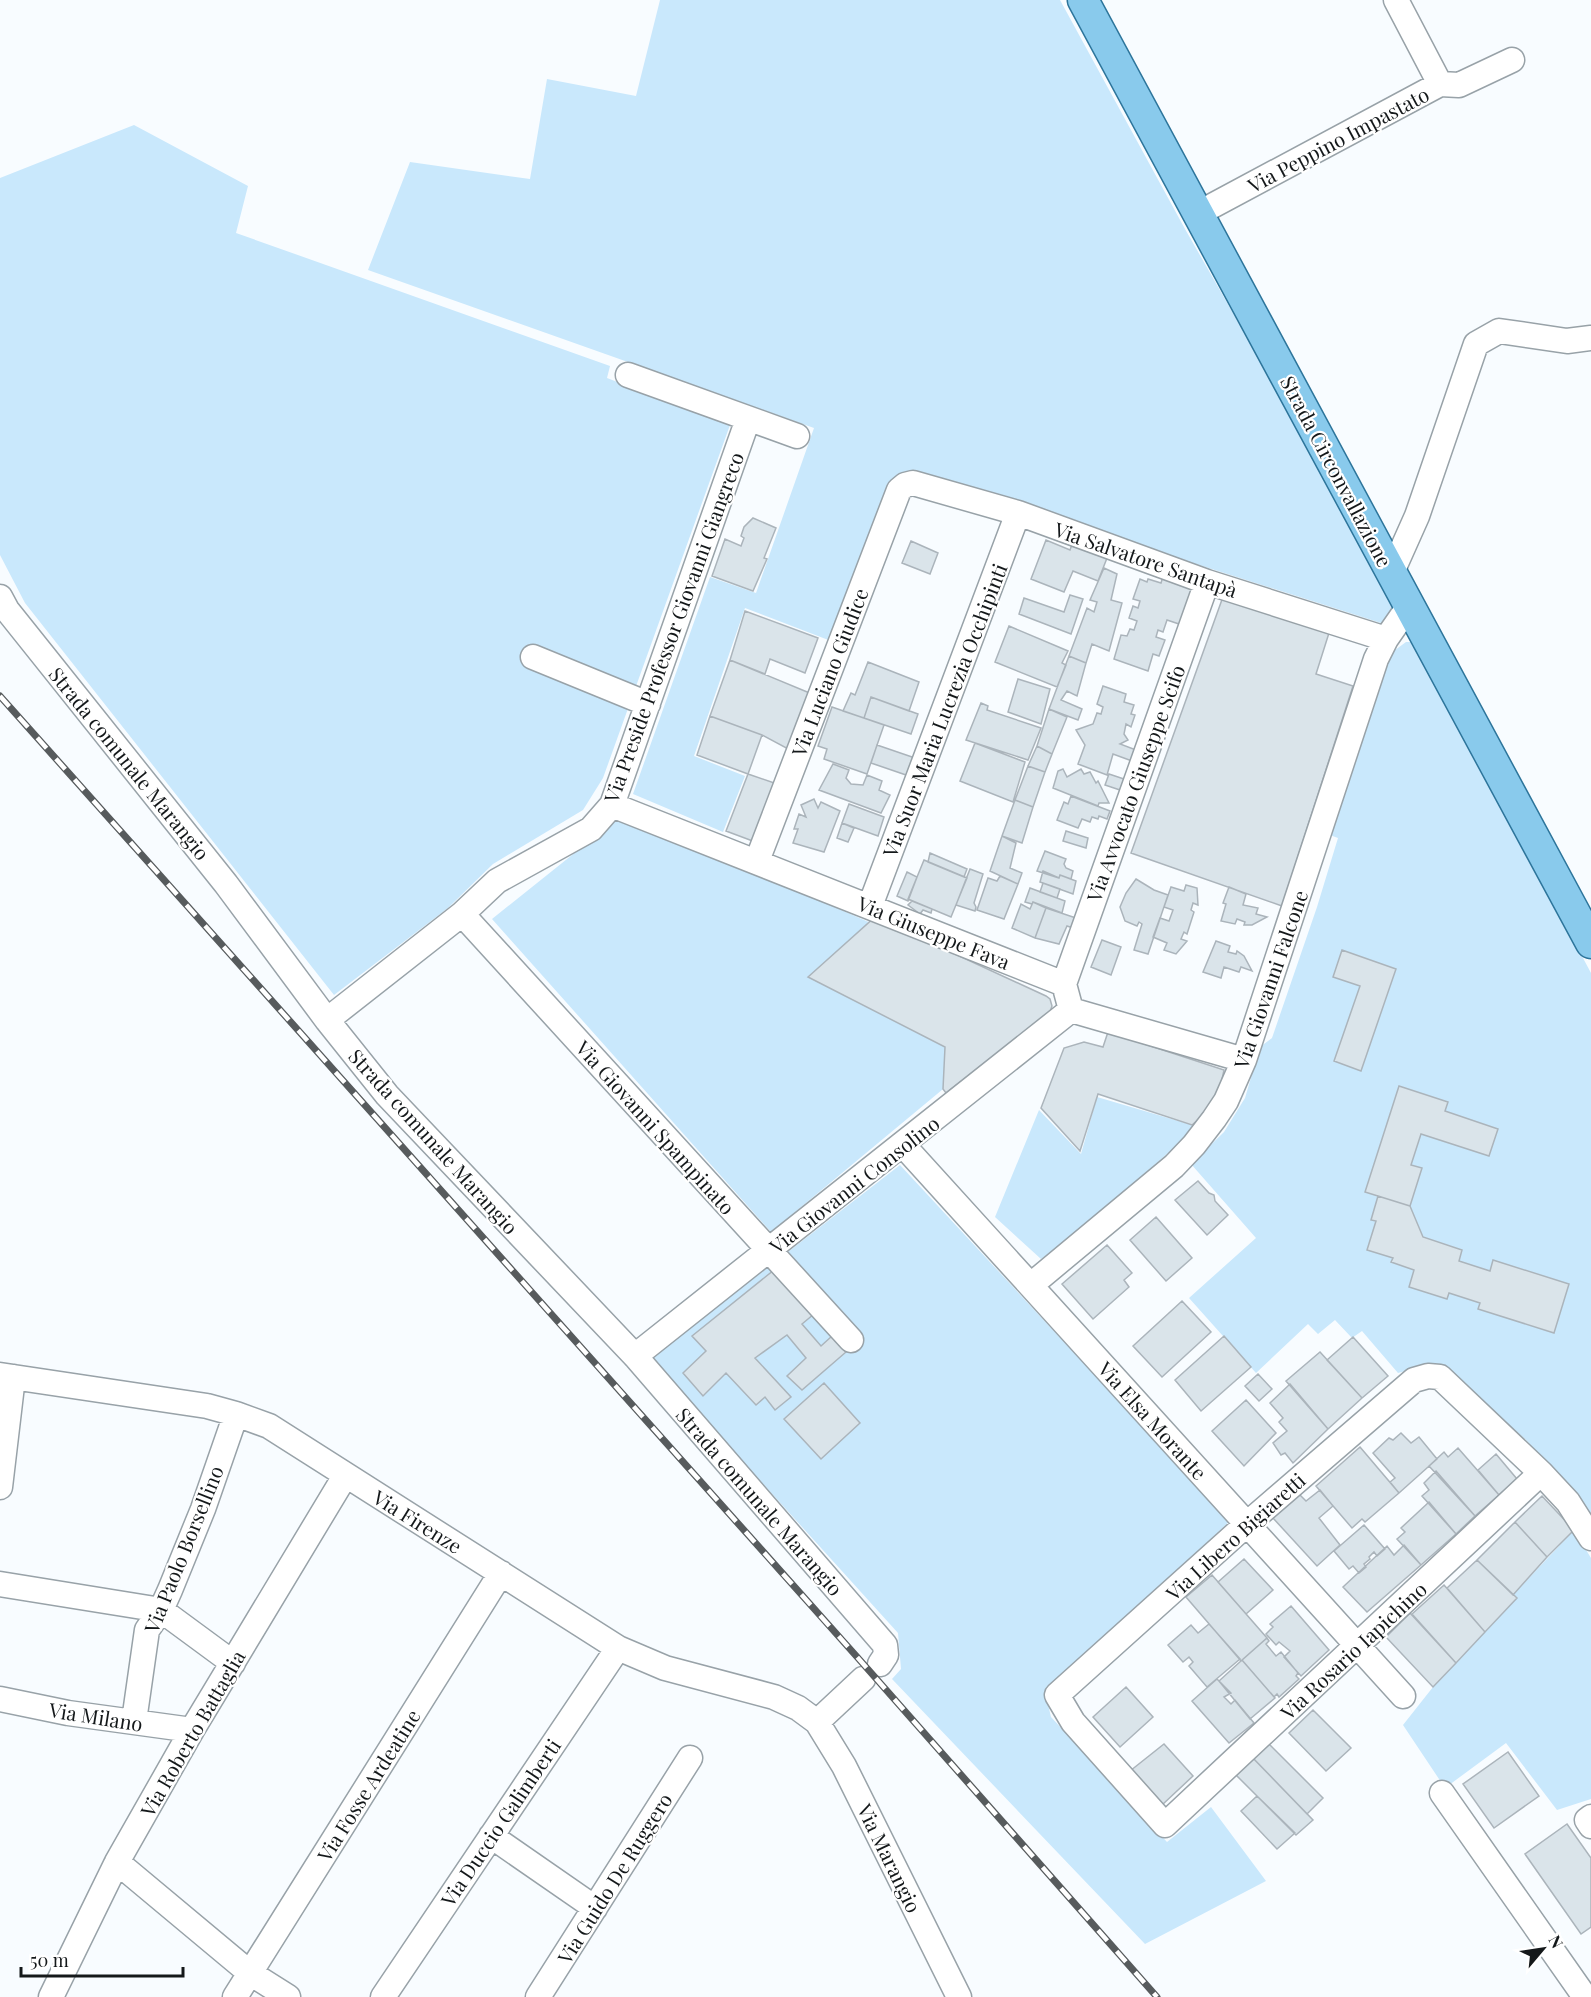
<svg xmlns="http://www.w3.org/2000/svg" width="1591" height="1997" font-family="'Playfair Display',serif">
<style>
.green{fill:#c9e8fc}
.building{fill:#dae4ea;stroke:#abb4bb;stroke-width:1.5}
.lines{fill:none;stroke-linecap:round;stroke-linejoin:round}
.minor-casing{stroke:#98a2a8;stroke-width:27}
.major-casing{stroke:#2d759b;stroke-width:33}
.minor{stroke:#fff;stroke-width:24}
.major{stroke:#89caec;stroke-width:30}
.rail-casing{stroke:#575b5d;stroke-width:7}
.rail{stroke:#fff;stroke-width:4.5;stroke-dasharray:14;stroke-linecap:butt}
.labels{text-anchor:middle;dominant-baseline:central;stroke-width:4.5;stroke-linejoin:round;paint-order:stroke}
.street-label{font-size:20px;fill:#14181a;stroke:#fff}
</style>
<rect width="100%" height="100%" fill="#f8fcff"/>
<path class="green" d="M660,0H1060L1185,229L1398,602L1381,623L920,476L889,485L831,641L745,608L694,756L745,776L723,832L633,794L710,577L756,593L814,428L368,270L410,162L530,179L547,79L636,96Z
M134,125L248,186L236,233L610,366L607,378L730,425L603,778L583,810L493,864L448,908L334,995L25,603L0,555V178Z
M1406,642H1414L1591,973V1520L1571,1489L1525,1439L1446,1371L1430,1364L1398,1373L1362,1331L1352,1338L1335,1320L1318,1334L1308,1324L1256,1373L1189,1298L1256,1238L1191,1164L1224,1132L1245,1098L1260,1047L1272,1038L1317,907L1338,838L1327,834L1391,653Z
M617,819L659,830L1049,1001L771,1232L492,919Z
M1097,1097L1192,1125L1191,1133L1075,1234L1041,1259L995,1217L1039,1110L1081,1154Z
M900,1165L1230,1521L1045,1692L1051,1717L1167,1842L1211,1807L1266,1881L1145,1944L892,1679L901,1669L898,1633L650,1359Z
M1574,1530L1591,1558V1799L1557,1810L1506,1743L1445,1788L1403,1725L1433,1687L1516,1598L1513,1595Z"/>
<path class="building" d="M753,518L776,528L764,558L767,559L753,591L712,576L725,539L741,546L744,538L741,536L744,527Z
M1074,539L1109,553L1098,581L1073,571L1064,592L1031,579L1046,540L1070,550Z
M911,541L938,553L930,574L902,563Z
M1104,568L1117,574L1111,600L1122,603L1109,651L1092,644L1086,663L1069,656L1087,608L1094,612L1097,602L1090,600Z
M1164,573L1196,583L1182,625L1167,620L1163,632L1158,630L1156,637L1165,640L1159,656L1153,654L1148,671L1114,659L1121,635L1127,636L1130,629L1134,630L1137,621L1129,618L1133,606L1138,608L1140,601L1133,599L1140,579L1147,582L1148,579L1161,583Z
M1224,594L1329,633L1316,674L1353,686L1282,906L1131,853Z
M1070,595L1083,599L1071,634L1019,614L1024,598L1064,612Z
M745,611L818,638L805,673L770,659L765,674L730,660Z
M1009,626L1068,651L1062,663L1066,665L1057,687L995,662Z
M1069,656L1086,663L1077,696L1067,691L1061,700L1082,709L1078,720L1049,709Z
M730,660L812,694L790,750L762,735L710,716Z
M868,662L919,682L909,711L871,697L864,718L843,711L851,693L855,695Z
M1018,679L1050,689L1041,724L1008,712Z
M1103,686L1126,694L1124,702L1134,705L1131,714L1135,715L1131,727L1126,724L1124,734L1128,740L1120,744L1136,750L1132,761L1113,754L1107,775L1078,764L1085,745L1076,730L1093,724L1097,713L1101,714L1103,707L1097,704Z
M871,697L918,714L911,734L864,718Z
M981,703L988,706L987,710L1041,728L1028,760L966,740Z
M832,707L884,725L867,774L824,759L827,749L818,746Z
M1049,709L1067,717L1052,754L1037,746Z
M710,716L762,735L748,774L697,755Z
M975,743L1025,762L1013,802L960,781Z
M877,745L915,758L909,776L871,763Z
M1037,746L1052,754L1045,772L1028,766Z
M833,764L849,770L846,778L851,784L863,785L867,775L882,781L879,790L890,795L881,813L819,790Z
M1028,766L1045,772L1033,807L1015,800Z
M1063,769L1067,777L1081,769L1084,774L1090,772L1096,783L1098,781L1109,803H1099L1098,806L1053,788L1058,771Z
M748,774L780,785L758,843L726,831Z
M1109,774L1124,779L1120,790L1105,785Z
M1071,796L1110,811L1107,819L1099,816L1098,819L1092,817L1090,822L1082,819L1078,828L1057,820L1064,802L1068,804Z
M814,799L818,808L821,802L840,811L824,852L793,843L798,829H794L799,814L806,817L801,805Z
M1015,800L1033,807L1022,843L1002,836Z
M849,804L884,817L878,836L842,823Z
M842,823L854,828L848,842L837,838Z
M1066,831L1088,838L1086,848L1063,841Z
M1002,836L1016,843L1010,868L1022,873L1018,884L990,871Z
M1045,851L1066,859L1064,864L1066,868L1073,871L1071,879L1060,875L1059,878L1037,871Z
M930,853L967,869L964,877L928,862Z
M924,860L967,878L951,917L908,899Z
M970,869L983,874L974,903L976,907L975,911L956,905Z
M1043,871L1059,878L1060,875L1076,881L1073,894L1040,882Z
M907,872L917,877L908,901L897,896Z
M1000,876L1018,884L1004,919L977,910L988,878L997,881Z
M1136,879L1154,890L1168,895L1148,954L1134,950L1142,924L1139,922L1137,926L1125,921L1120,907L1126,893Z
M1043,883L1060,889L1057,898L1040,892Z
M1186,885L1197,888L1198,905L1193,903L1191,910L1194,912L1187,934L1184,932L1181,939L1187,941L1176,954L1164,950L1167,943L1153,937L1160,918L1169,921L1173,910L1164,907L1171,887L1184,891Z
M1229,887L1246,894L1243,905L1258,908L1256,914L1267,917L1252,925H1244L1245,922L1237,919L1235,924L1221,921L1226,904L1223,903Z
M1030,888L1065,901L1062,913L1033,902L1032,904L1025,902Z
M912,901L932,909L931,913L923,910L920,914L908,905Z
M1033,902L1046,908L1035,938L1012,928L1021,904L1030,909Z
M1046,908L1076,918L1073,928L1067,926L1059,944L1035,938Z
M875,917L1046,996L1050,999L1052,1006L1050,1012L946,1093L943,1089L945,1047L808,977Z
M1102,940L1121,947L1111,975L1091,967Z
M1216,941L1230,946L1228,952L1236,954L1237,951L1244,956L1252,971L1241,967L1239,972L1224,967L1221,978L1203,972Z
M1342,950L1396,969L1361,1071L1334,1061L1360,986L1333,977Z
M1108,1032L1224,1070L1217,1103L1192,1125L1098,1094L1080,1151L1041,1108L1064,1048L1084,1042L1103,1047Z
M1399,1086L1448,1102L1445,1111L1498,1129L1489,1156L1421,1134L1411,1165L1422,1168L1410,1206L1365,1192Z
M1198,1181L1209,1193L1214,1195L1215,1201L1228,1215L1207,1235L1175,1200Z
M1378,1196L1410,1206L1423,1237L1462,1250L1459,1261L1490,1271L1493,1260L1569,1284L1554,1333L1478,1309L1480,1303L1449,1293L1447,1299L1409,1287L1414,1270L1391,1262L1393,1258L1367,1250L1376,1221L1371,1220Z
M1156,1217L1192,1258L1166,1281L1130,1240Z
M1107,1245L1132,1273L1124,1280L1129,1287L1093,1319L1062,1284Z
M774,1270L814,1314L802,1324L821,1346L832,1336L846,1352L802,1390L787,1376L806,1358L787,1335L755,1358L791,1397L775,1410L765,1397L756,1405L726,1373L703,1396L683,1373L706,1351L692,1336Z
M1182,1301L1211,1332L1162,1377L1133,1346Z
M1224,1336L1251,1367L1201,1411L1175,1380Z
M1353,1337L1388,1376L1362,1398L1327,1360Z
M1320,1352L1362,1398L1328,1429L1286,1381Z
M1258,1374L1272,1389L1259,1401L1245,1386Z
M824,1383L860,1423L821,1459L784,1419Z
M1290,1384L1328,1429L1293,1463L1285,1453L1281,1455L1273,1443L1287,1431L1279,1422L1283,1418L1270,1403Z
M1246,1400L1276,1433L1244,1466L1212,1431Z
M1401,1433L1411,1443L1419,1437L1437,1459L1399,1493L1390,1482L1395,1478L1373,1453L1389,1438L1393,1440Z
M1360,1447L1399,1493L1365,1522L1362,1519L1352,1528L1316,1486Z
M1458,1448L1499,1495L1475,1516L1429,1466L1444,1452L1448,1457Z
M1496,1454L1517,1479L1499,1495L1478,1470Z
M1436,1471L1475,1516L1456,1534L1422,1496L1429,1490L1424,1483Z
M1320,1490L1333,1506L1319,1518L1340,1545L1317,1566L1273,1518L1299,1494L1306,1501Z
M1542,1496L1574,1530L1547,1557L1515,1522Z
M1429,1502L1456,1534L1421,1565L1397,1539L1405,1532L1401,1528Z
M1515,1522L1547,1557L1513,1595L1477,1560Z
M1364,1525L1385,1549L1377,1556L1374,1552L1369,1557L1370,1559L1364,1564L1366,1567L1359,1573L1353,1566L1349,1569L1334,1551Z
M1404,1545L1421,1565L1367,1612L1343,1587L1387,1546L1394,1555Z
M1244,1559L1273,1590L1246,1614L1218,1582Z
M1477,1560L1517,1598L1485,1632L1447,1588Z
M1212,1575L1267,1638L1241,1661L1186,1597Z
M1444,1585L1485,1632L1456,1663L1412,1614Z
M1291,1606L1329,1650L1301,1676L1284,1657L1290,1651L1279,1642L1276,1645L1266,1634L1273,1627L1270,1624Z
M1410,1613L1456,1663L1433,1687L1386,1637Z
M1209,1624L1240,1659L1207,1687L1189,1666L1193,1662L1189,1657L1183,1662L1168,1645L1191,1625L1198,1633Z
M1267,1638L1269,1641L1266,1644L1276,1656L1281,1652L1298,1673L1296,1676L1299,1679L1279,1697L1277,1694L1274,1697L1242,1660Z
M1242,1660L1275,1698L1250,1719L1219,1681Z
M1217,1679L1231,1693L1224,1697L1231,1704L1235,1700L1254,1723L1229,1743L1192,1701Z
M1126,1687L1153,1717L1120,1747L1093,1717Z
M1313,1710L1351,1748L1326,1771L1289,1733Z
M1267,1742L1323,1798L1307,1814L1251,1756Z
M1164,1744L1193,1776L1162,1805L1130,1771Z
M1508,1752L1539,1796L1494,1828L1463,1784Z
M1251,1756L1313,1820L1296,1835L1233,1772Z
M1257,1796L1295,1833L1277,1849L1241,1811Z
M1567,1824L1591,1858V1927L1581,1934L1525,1854Z"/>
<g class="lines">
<g class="minor-casing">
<path id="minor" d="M1396,0L1440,84
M1199,213L1440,84L1459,85L1512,60
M628,375L797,436
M1392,572L1417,516L1476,344L1499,331L1567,341L1591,338
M0,597L7,610L226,884L327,1020L387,1095L635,1356L885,1645L886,1655L880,1664
M533,657L648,704
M612,805L1064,984L1071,1010L1244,1060
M757,861L899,490L905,485L913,483L1018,513L1207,582L1386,639
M870,906L1018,513
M462,914L851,1340
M1064,984L1207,582
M327,1020L462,914L497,881L591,829L612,805L748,419
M903,1145L1403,1696
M1031,1285L1174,1166L1194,1145L1214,1119L1226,1101L1244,1060L1376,659L1386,639L1409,606
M635,1356L1071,1010
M0,1375L207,1406L236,1414L269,1426L618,1648L665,1668L774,1697L798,1708L817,1722L844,1766L959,1997
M1541,1473L1165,1825L1073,1722L1057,1695L1247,1524L1414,1380L1428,1376L1440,1377L1541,1473L1568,1502L1591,1538
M0,1487L13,1377
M0,1584L161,1610L233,1663
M0,1699L68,1713L192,1730
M134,1721L147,1630L161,1610L170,1590L203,1509L236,1414
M817,1722L863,1679
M1442,1793L1585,1997
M1591,1817L1587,1820L1591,1826
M491,1836L595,1908
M117,1862L250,1973L288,1997
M51,1997L117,1862L192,1730L345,1476
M235,1997L501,1573
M383,1997L618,1648
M538,1997L690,1758"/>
</g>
<g class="major-casing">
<path id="major" d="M1083,0L1591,943"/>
</g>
<use href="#minor" class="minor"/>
<use href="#major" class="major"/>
<g class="rail-casing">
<path id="rail" d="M0,696L858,1658L1157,1997"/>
</g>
<use href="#rail" class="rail"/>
</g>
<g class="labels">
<g class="street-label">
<text transform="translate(1338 139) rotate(-28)">Via Peppino Impastato</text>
<text transform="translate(1337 471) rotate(62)">Strada Circonvallazione</text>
<text transform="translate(1146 559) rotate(19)">Via Salvatore Santapà</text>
<text transform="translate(673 627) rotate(-70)">Via Preside Professor Giovanni Giangreco</text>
<text transform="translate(829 672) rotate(-69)">Via Luciano Giudice</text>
<text transform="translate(944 710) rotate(-69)">Via Suor Maria Lucrezia Occhipinti</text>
<text transform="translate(130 763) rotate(51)">Strada comunale Marangio</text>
<text transform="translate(1135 783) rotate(-70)">Via Avvocato Giuseppe Scifo</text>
<text transform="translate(934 932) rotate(22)">Via Giuseppe Fava</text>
<text transform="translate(1270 979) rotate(-71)">Via Giovanni Falcone</text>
<text transform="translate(656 1127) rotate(48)">Via Giovanni Spampinato</text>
<text transform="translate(434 1141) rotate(48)">Strada comunale Marangio</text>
<text transform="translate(854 1184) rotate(-38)">Via Giovanni Consolino</text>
<text transform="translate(1153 1420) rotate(48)">Via Elsa Morante</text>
<text transform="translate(760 1501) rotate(49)">Strada comunale Marangio</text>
<text transform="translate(418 1521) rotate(32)">Via Firenze</text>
<text transform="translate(1235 1536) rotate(-42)">Via Libero Bigiaretti</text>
<text transform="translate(183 1549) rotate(-68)">Via Paolo Borsellino</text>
<text transform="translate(1353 1650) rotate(-43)">Via Rosario Iapichino</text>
<text transform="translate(96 1716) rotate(9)">Via Milano</text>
<text transform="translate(192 1733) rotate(-60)">Via Roberto Battaglia</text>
<text transform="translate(368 1785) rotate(-58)">Via Fosse Ardeatine</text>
<text transform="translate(500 1822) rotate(-56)">Via Duccio Galimberti</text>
<text transform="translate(890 1858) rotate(64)">Via Marangio</text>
<text transform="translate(614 1878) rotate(-58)">Via Guido De Ruggero</text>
</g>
</g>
<g transform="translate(1543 1949) rotate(61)" stroke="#ffffff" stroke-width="4.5" paint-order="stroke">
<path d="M0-4.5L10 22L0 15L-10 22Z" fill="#14181a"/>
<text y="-9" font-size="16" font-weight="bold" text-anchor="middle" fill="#14181a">N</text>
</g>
<path d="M21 1967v9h162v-9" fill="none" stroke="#14181a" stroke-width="3"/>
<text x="30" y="1967" font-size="18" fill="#14181a" stroke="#ffffff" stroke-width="4.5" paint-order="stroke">50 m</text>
</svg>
